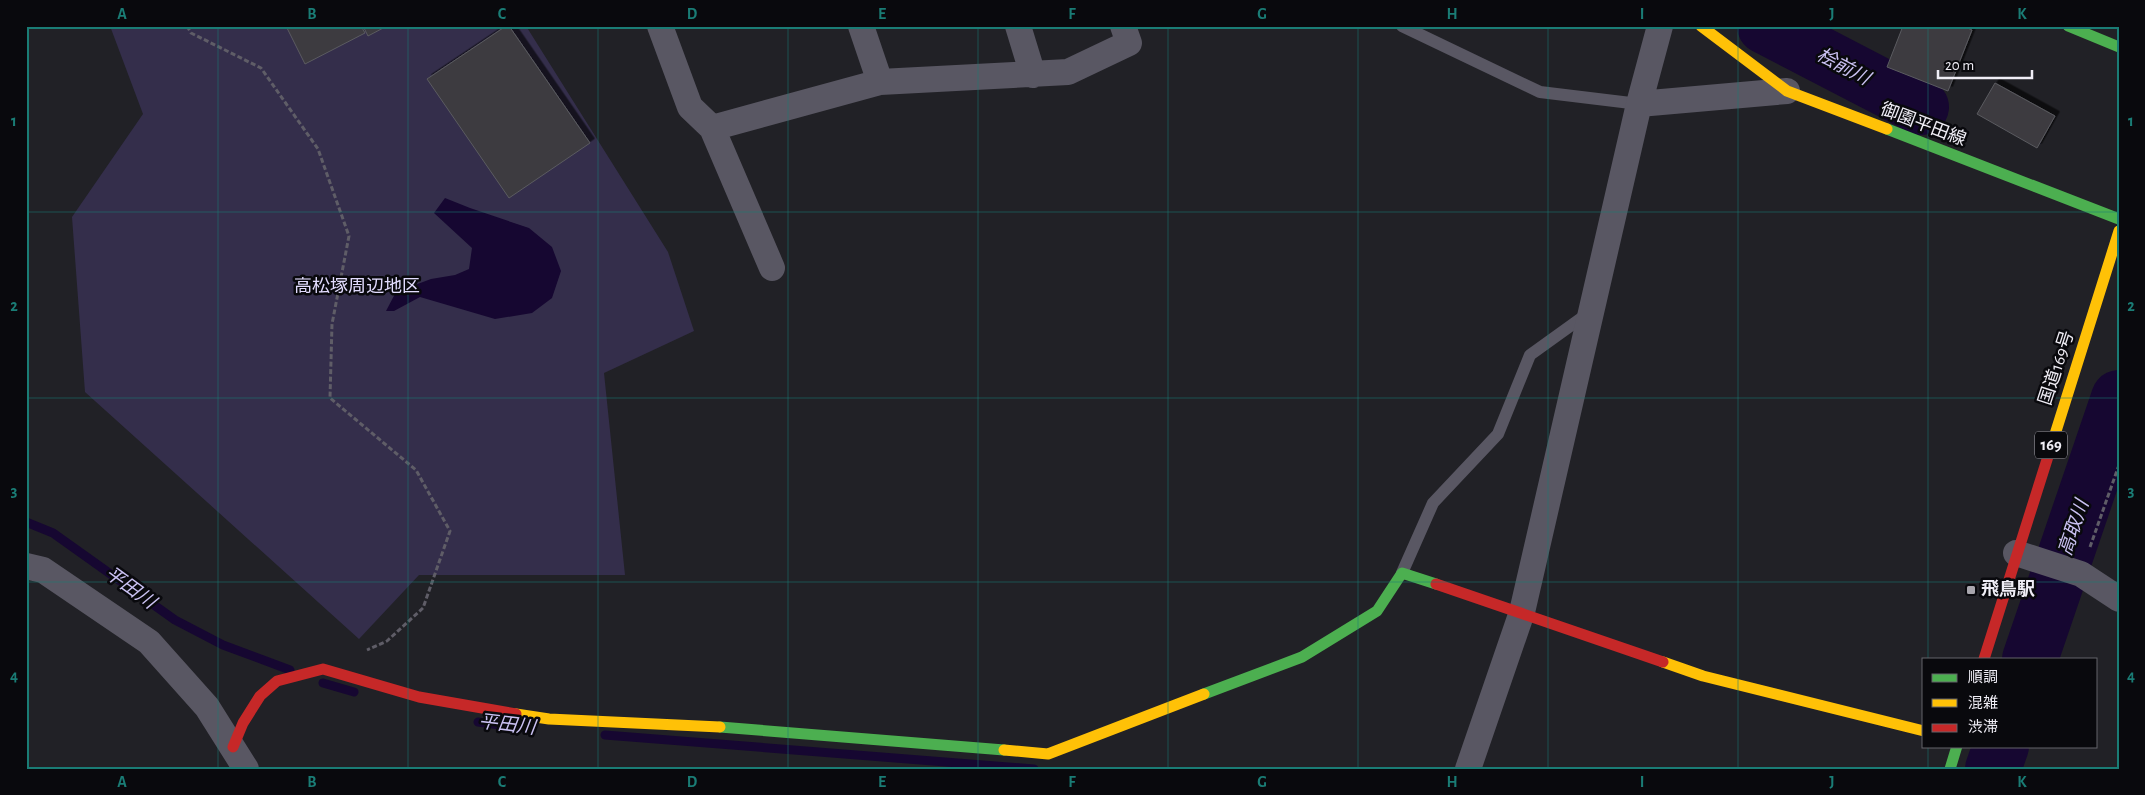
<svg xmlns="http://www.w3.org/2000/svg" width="2145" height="795" font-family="'Alegreya Sans','Noto Sans JP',sans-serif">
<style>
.green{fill:#342e4b}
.water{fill:#160731}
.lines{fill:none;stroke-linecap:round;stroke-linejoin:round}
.stream{stroke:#160731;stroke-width:9}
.river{stroke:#160731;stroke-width:56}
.building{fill:#3c3b40;stroke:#5b5b60;filter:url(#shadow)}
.path{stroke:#5f5d67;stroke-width:3;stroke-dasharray:5 2.5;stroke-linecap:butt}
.lane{stroke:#595763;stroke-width:12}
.street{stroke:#595763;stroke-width:26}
.fast{stroke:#4caf50;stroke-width:11}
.slow{stroke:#ffc107;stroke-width:11}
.jam{stroke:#c62828;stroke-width:11}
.grid{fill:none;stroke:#1a7c75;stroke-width:1;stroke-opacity:0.55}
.poi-dot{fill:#a8a6ad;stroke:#09090d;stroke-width:2}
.labels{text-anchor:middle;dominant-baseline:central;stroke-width:5;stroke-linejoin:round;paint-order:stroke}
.shield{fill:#09090d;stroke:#aba9b0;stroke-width:1}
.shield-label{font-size:16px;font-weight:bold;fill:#f0eef6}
.street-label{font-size:18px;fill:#f0eef6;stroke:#09090d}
.park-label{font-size:18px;fill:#e2dcfe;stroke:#09090d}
.poi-label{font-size:18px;font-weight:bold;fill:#f0eef6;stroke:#09090d;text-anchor:start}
.water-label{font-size:19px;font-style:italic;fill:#cac1f2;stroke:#09090d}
.neatline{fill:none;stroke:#1a7c75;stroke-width:2}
.grid-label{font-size:16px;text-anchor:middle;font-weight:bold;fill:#1a7c75}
</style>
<defs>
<filter id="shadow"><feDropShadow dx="4.5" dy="-4.5" stdDeviation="0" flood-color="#0009"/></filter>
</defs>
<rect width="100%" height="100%" fill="#212126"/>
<path class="green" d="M110,26H526L668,252L694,331L604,373L625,575H419L359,639L85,392L72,217L143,114Z"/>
<path class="water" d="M445,198L470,208L529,228L552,247L561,271L552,298L532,313L495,319L420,297L394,311H386L396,292L431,279L455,275L469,269L472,248L434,213Z"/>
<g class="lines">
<path class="stream" d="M26,522L53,533L175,620L223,645L290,670
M323,683L354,692
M478,722L520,728
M605,735L1034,769"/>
<path class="river" d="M1765,26L1921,107
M2030,659L2119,398
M1993,769L2001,746"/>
</g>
<path class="building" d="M286,26H361L365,33L305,64Z
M363,26H387L368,36Z
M506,26H509L590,143L509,198L427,79Z
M1903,26H1963L1972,30L1948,91L1887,67Z
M1995,83L2055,116L2037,148L1977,114Z"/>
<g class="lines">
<path class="path" d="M187,26L191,33L261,68L318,149L349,236L332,324L330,398L416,470L450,531L423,608L387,641L367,650
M2090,547L2119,465"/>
<path class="lane" d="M1402,26L1540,92L1639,104
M1402,573L1433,503L1498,434L1530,355L1587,314"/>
<path class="street" d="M660,26L690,107L712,128L772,268
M861,26L880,82
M1018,26L1033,75
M1639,104L1787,91
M712,128L880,82L1068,72L1129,43L1123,26
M2016,553L2081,574L2119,599
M26,566L43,570L149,642L207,707L246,769
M1468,769L1522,612L1639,104L1660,26"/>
<path class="fast" d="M2068,26L2119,47
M1887,129L2119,219
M1204,694L1302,657L1377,611L1402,573L1436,584
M720,727L1004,750
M1950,769L1957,746"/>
<path class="slow" d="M1701,26L1787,91L1887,129
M2051,447L2119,231
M1663,662L1703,676L1924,731
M516,714L549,719L720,727
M1004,750L1048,754L1204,694"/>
<path class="jam" d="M1436,584L1663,662
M1984,659L2051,447
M233,747L243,723L260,696L277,681L323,669L419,697L516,714"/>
</g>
<path class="grid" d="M218,26V769M408,26V769M598,26V769M788,26V769M978,26V769M1168,26V769M1358,26V769M1548,26V769M1738,26V769M1928,26V659M26,212H2119M26,398H2119M26,582H2119M1928,746V769"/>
<rect class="poi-dot" x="1966" y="585" width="10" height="10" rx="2.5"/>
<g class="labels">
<rect class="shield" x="2035" y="431.5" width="32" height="27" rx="4"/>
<g class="shield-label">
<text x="2051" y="445">169</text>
</g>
<g class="street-label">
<text transform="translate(1923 125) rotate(21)">御園平田線</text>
<text transform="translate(2057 368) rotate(-72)">国道169号</text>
</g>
<g class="park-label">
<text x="357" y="287">高松塚周辺地区</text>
</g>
<g class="poi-label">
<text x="1981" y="590">飛鳥駅</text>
</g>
<g class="water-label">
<text transform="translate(1843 67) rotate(28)">桧前川</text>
<text transform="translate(2074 528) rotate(-71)">高取川</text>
<text transform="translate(130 588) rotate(36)">平田川</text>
<text transform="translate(507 725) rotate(7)">平田川</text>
</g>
</g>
<rect width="2145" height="795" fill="none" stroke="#09090d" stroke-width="55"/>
<rect x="1922" y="658" width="175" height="90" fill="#09090d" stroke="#65656a"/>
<rect x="1932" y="674" width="25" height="8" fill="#4caf50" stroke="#65656a"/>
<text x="1968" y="682" font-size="15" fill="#f0eef6">順調</text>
<rect x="1932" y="699" width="25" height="8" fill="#ffc107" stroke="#65656a"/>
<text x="1968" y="708" font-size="15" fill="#f0eef6">混雑</text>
<rect x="1932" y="724" width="25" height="8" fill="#c62828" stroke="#65656a"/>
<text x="1968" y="732" font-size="15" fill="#f0eef6">渋滞</text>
<path d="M1938 70v8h94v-8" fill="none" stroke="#f0eef6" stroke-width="2.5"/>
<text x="1945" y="70" font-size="15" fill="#f0eef6" stroke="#09090d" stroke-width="4" paint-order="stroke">20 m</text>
<rect x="28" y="28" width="2090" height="740" class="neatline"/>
<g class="grid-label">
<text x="122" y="19">A</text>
<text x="312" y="19">B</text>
<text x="502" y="19">C</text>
<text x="692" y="19">D</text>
<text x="882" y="19">E</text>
<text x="1072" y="19">F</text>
<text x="1262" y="19">G</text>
<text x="1452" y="19">H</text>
<text x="1642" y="19">I</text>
<text x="1832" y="19">J</text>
<text x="2022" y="19">K</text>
<text x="14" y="126">1</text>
<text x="2131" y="126">1</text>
<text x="14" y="311">2</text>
<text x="2131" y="311">2</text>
<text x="14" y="496">3</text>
<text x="2131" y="496">3</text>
<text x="14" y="681">4</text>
<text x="2131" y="681">4</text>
<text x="122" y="787">A</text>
<text x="312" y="787">B</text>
<text x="502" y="787">C</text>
<text x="692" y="787">D</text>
<text x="882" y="787">E</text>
<text x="1072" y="787">F</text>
<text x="1262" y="787">G</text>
<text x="1452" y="787">H</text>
<text x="1642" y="787">I</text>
<text x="1832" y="787">J</text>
<text x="2022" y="787">K</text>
</g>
</svg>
